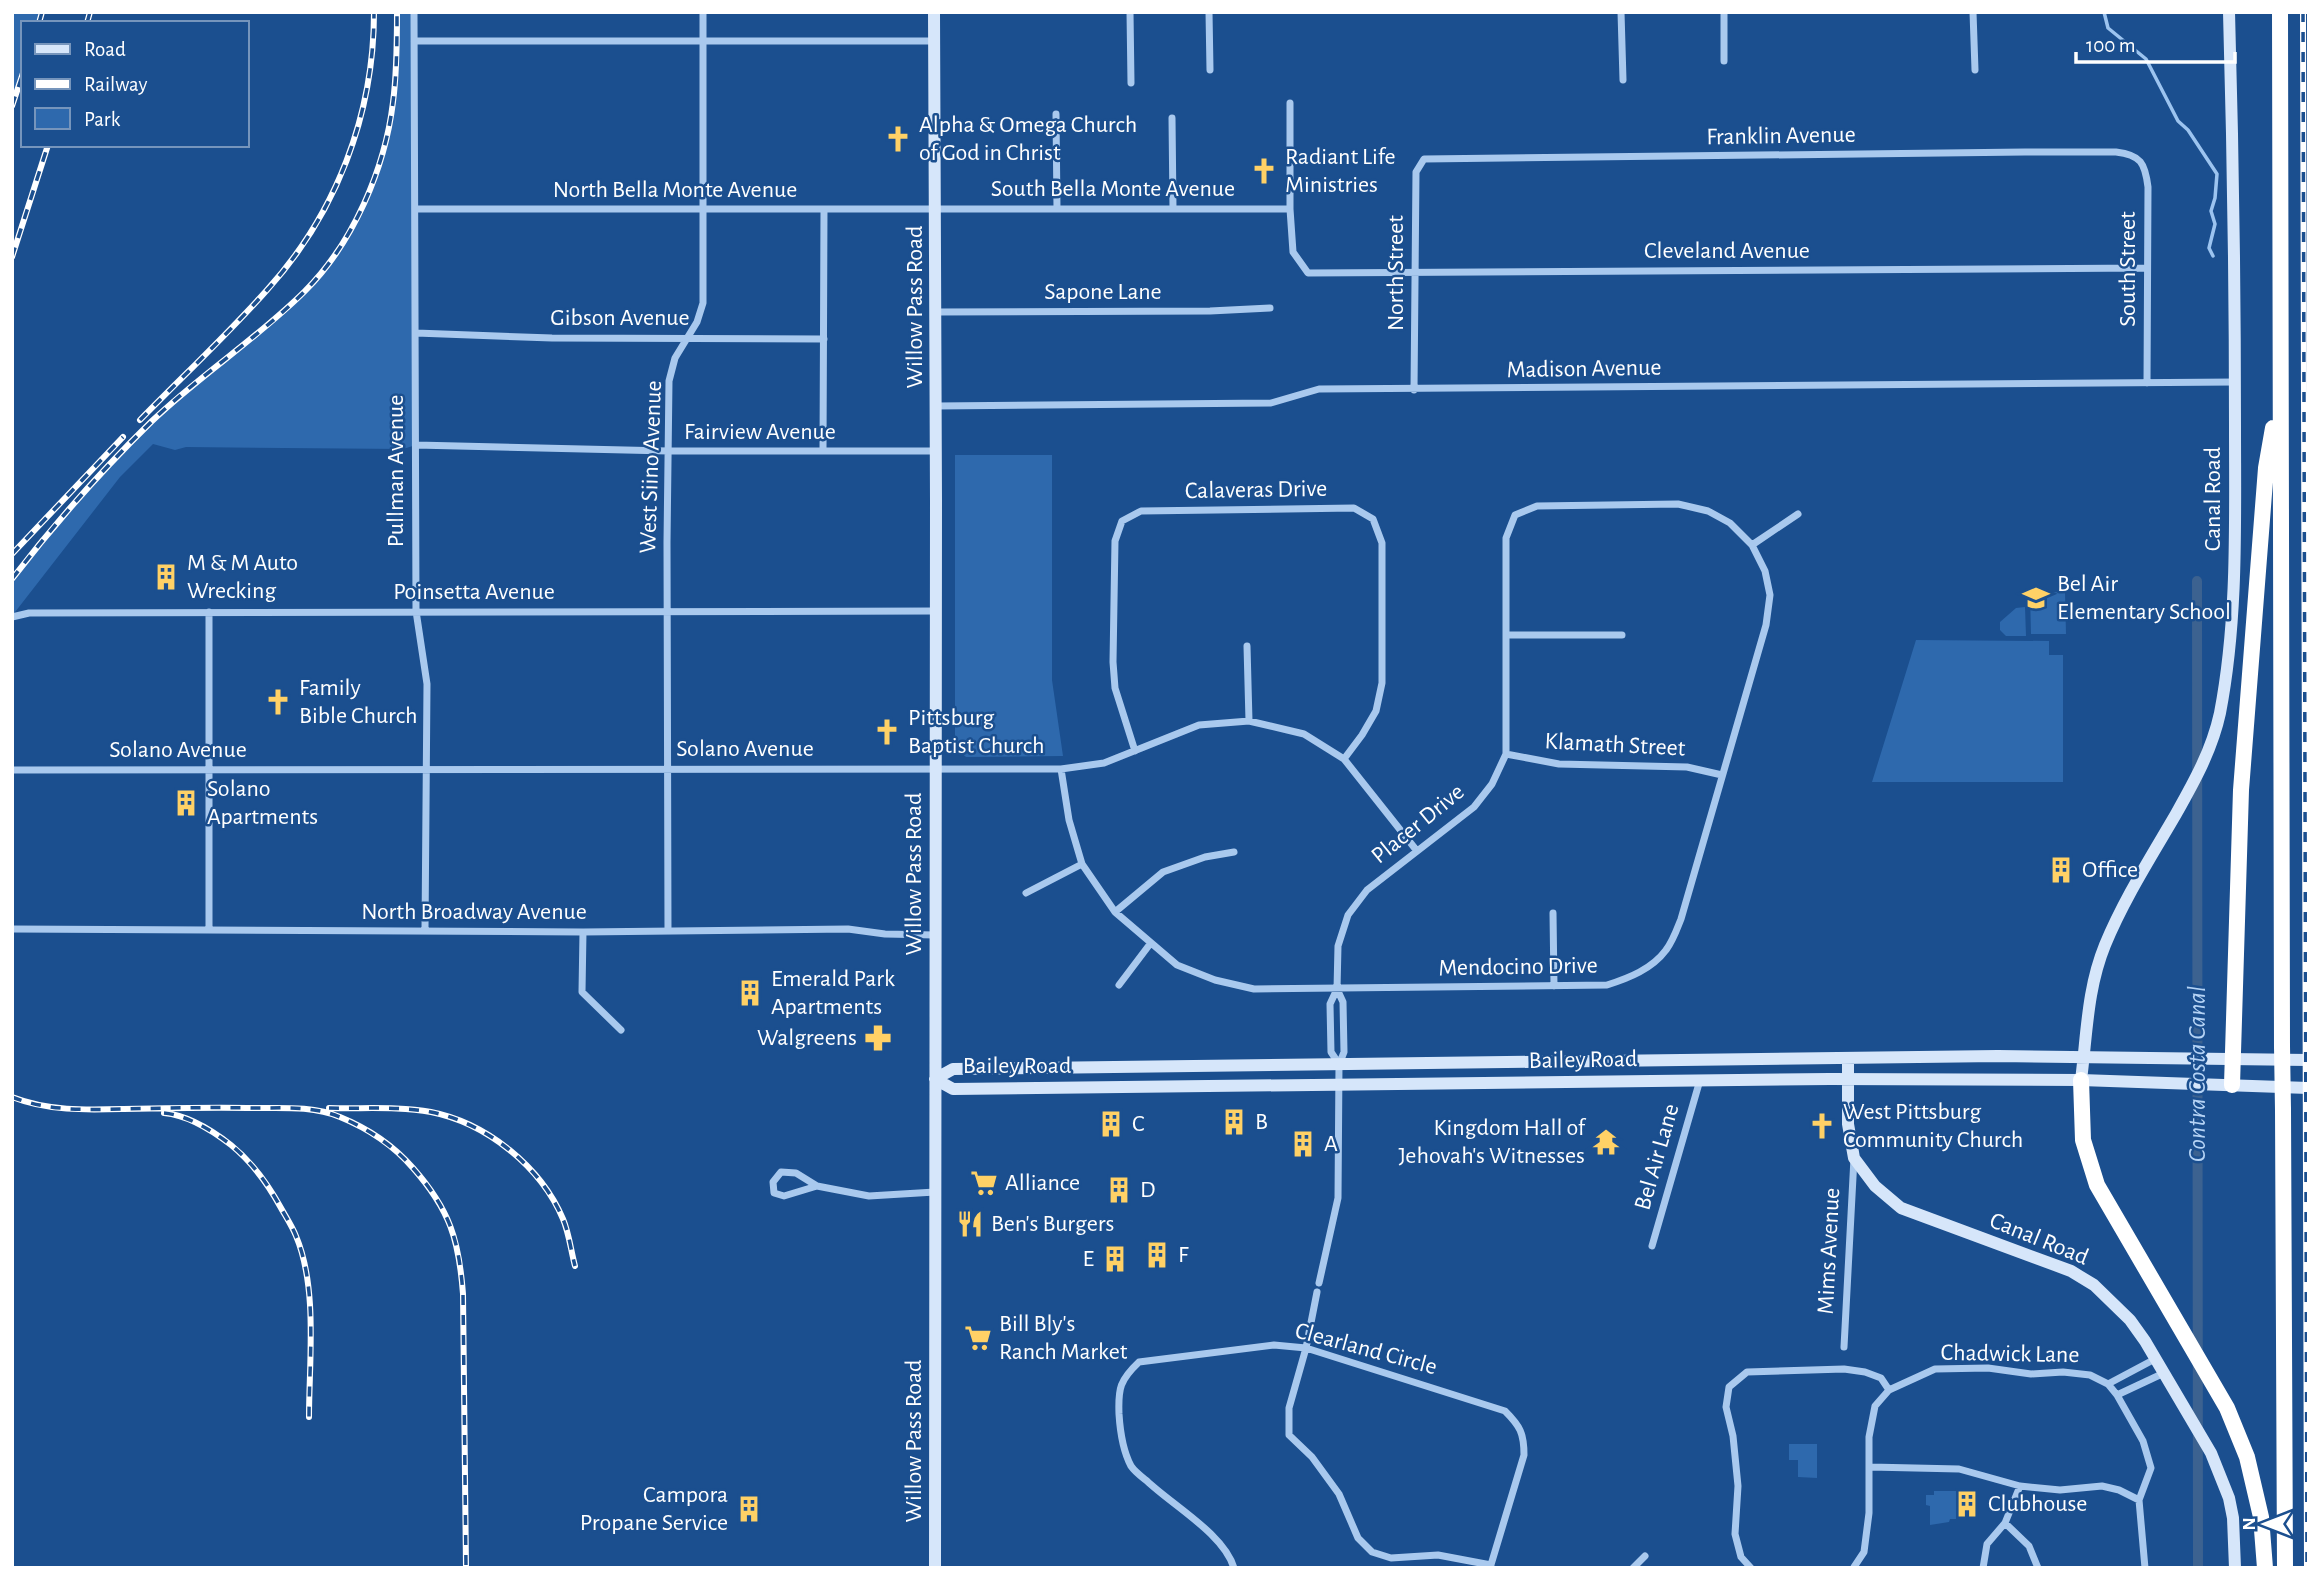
<svg xmlns="http://www.w3.org/2000/svg" width="2321" height="1580" font-family="'Alegreya Sans',sans-serif">
<style>
.green{fill:#2e69ad}
.lines{fill:none;stroke-linecap:round;stroke-linejoin:round}
.stream{stroke:#9cc4f0;stroke-width:3.5}
.canal{stroke:#3c6290;stroke-width:10}
.street{stroke:#a9c9ee;stroke-width:7}
.secondary{stroke:#d6e6fa;stroke-width:12}
.highway{stroke:#fff;stroke-width:16}
.rail-casing{stroke:#fff;stroke-width:6}
.rail{stroke:#1b4f8f;stroke-width:3.5;stroke-dasharray:10;stroke-linecap:butt}
.highway-bridge{stroke:#fff;stroke-width:16}
.labels{text-anchor:middle;dominant-baseline:central;stroke-width:5;stroke-linejoin:round;paint-order:stroke}
.poi-label{font-size:24px;fill:#fff;stroke:#1b4f8f;text-anchor:start}
.street-label{font-size:24px;fill:#fff;stroke:#1b4f8f}
.water-label{font-size:26px;font-style:italic;fill:#b5d3f5;stroke:#1b4f8f}
</style>
<rect width="100%" height="100%" fill="#1b4f8f"/>
<path class="green" d="M12,12H42L39,23H23V73L12,105Z
M397,12H414L416,445L403,449L186,447L175,450L153,444L120,477L12,616V579L53,526L153,420L306,290L340,245L369,191L385,146L396,78Z
M955,455H1052V680L1063,756L966,757L955,747Z
M2065,592L2066,634H2031L2030,593Z
M2025,607L2026,636H2006L2000,630V622L2016,608Z
M1916,640L2049,641V655H2063V782H1872Z
M1789,1444H1817V1478L1798,1477V1460H1789Z
M1934,1491H1960L1961,1519H1950L1949,1522L1930,1525V1506L1926,1505V1495H1934Z"/>
<g class="lines">
<path class="stream" d="M2104,12L2108,28L2146,59L2178,121L2188,130L2217,174L2215,198L2211,211L2215,224L2209,248L2213,256"/>
<path class="canal" d="M2197,581L2198,1568"/>
<path class="street" d="M414,12L416,611L427,684L425,930
M1130,12L1131,83
M1209,12L1210,70
M1621,12L1623,80
M1973,12L1975,70
M414,41H934
M1724,61V12
M1290,103V209L1293,252L1308,273L2146,268
M1056,114L1057,209
M1172,118L1173,208
M415,209H1290
M936,312L1210,311L1270,308
M416,333L552,338L824,339
M1414,390L1416,172L1424,159L2025,152H2116C2141,155 2145,163 2148,187L2147,383
M936,406L1271,403L1319,389L2235,382
M416,445L668,451H936
M823,450L824,209
M1752,545L1798,514
M12,617L29,613L936,611
M1507,635H1622
M1247,646L1249,721
M1135,751L1115,688L1113,662L1115,541L1122,521L1141,511L1354,508L1373,519L1382,543V683L1376,711L1362,735L1344,759
M1506,754L1559,764L1687,767L1722,775
M1061,769L1069,820L1082,864L1115,912L1177,965L1215,980L1254,989L1607,985C1629,978 1652,969 1666,950C1673,941 1677,929 1681,919L1766,625L1770,595L1765,571L1752,545L1730,523L1708,511L1678,504L1537,506L1515,515L1506,538V754L1492,784L1474,807L1367,890L1348,915L1338,946L1337,989L1343,1002L1344,1052L1339,1065L1338,1198L1319,1283
M12,770L1061,769L1104,763L1199,725L1249,721L1304,734L1344,759L1417,851
M1026,893L1082,864
M1115,912L1163,872L1205,857L1234,852
M1553,913L1554,986
M12,929L583,932L848,929L885,934L935,935
M209,930V612
M668,930L667,542L669,381L675,358L697,322L703,303V12
M583,932L582,992L621,1030
M1119,985L1150,944
M1337,989L1330,1004L1331,1052L1339,1064
M817,1186L784,1196L774,1193L773,1182L781,1172L796,1173L817,1186L869,1196L935,1192
M1652,1246L1700,1080
M1317,1292L1306,1348L1289,1408V1435L1312,1457L1339,1494L1358,1538L1372,1552L1391,1558L1438,1555L1491,1565
M1844,1347L1854,1158
M2108,1384L2155,1359
M2117,1395L2164,1373
M1870,1467L1959,1469L2020,1486L2060,1490L2102,1486L2119,1490L2139,1500
M2005,1523L2029,1546L2038,1568
M1854,1567L1864,1552L1869,1513V1437L1875,1406L1889,1390L1935,1369L1988,1368L2031,1374L2063,1372L2090,1375L2108,1384L2117,1395L2143,1441L2151,1468L2139,1500L2145,1568
M1234,1568C1224,1534 1172,1505 1147,1481C1142,1477 1135,1472 1131,1466C1123,1451 1120,1430 1119,1414C1118,1388 1120,1380 1139,1362L1274,1345L1306,1348L1505,1411C1520,1426 1524,1433 1524,1455L1490,1568
M1633,1568L1645,1556
M1751,1568L1741,1557L1735,1534L1738,1486L1733,1436L1726,1407L1729,1387L1747,1372L1844,1369L1865,1372L1881,1378L1889,1390
M1983,1568L1987,1544L2005,1523L2020,1486"/>
<path class="secondary" d="M934,12L936,500L935,1568
M1848,1058V1124L1854,1158L1875,1186L1901,1208L2071,1271L2094,1285L2130,1320L2145,1341L2211,1453L2229,1498L2233,1518L2235,1568
M935,1079L953,1069L1998,1056L2309,1060
M935,1079L953,1089L1830,1079L2081,1080L2309,1088
M2081,1080C2087,1034 2087,989 2105,945C2124,899 2151,857 2176,814C2194,782 2212,750 2220,713C2238,620 2235,521 2235,427C2235,288 2233,150 2229,12"/>
<path class="highway" d="M2280,12L2282,1046
M2081,1080L2083,1140L2097,1185L2227,1408L2247,1457L2261,1517L2265,1568
M2232,1085L2241,790L2266,468L2273,428
M2283,1110L2285,1568"/>
<g class="rail-casing">
<path id="rail" d="M2303,12L2307,1568
M39,23L42,12
M87,23L90,12
M12,106L23,73
M12,257L48,145
M140,420C182,377 227,335 267,290C336,214 374,115 374,12
M12,554L123,437
M12,579C55,523 102,470 152,421C200,375 258,338 305,291C353,243 385,169 393,102C397,72 397,42 397,12
M12,1097C48,1111 85,1110 122,1109C167,1108 211,1107 256,1108C283,1108 314,1106 340,1117C367,1128 394,1146 413,1168C450,1210 459,1240 463,1294L466,1568
M329,1108C363,1109 398,1106 431,1112C487,1123 541,1167 563,1219C569,1233 571,1251 575,1266
M164,1113C187,1115 213,1131 231,1145C252,1162 268,1184 281,1208C286,1217 292,1226 296,1236C318,1288 309,1362 309,1417"/>
</g>
<use href="#rail" class="rail"/>
<path class="highway-bridge" d="M2282,1046L2283,1110"/>
</g>
<defs>
<g id="church-bare" transform="scale(2.1)"><path d="M-1.2-6h2.4v3.5h3.3v2.4h-3.3V6h-2.4V-.1h-3.3v-2.4h3.3Z" fill="#ffd166" stroke="#1b4f8f" stroke-width="2.5" paint-order="stroke"/></g>
<g id="building-bare" transform="scale(2.1)"><path d="M-4-6H4V6H1V3H-1V6H-4ZM-2.5-4.3h1.7v1.8h-1.7ZM.8-4.3h1.7v1.8H.8ZM-2.5-1h1.7V.8h-1.7ZM.8-1h1.7V.8H.8Z" fill="#ffd166" stroke="#1b4f8f" stroke-width="2.5" paint-order="stroke"/></g>
<g id="school-bare" transform="scale(2.1)"><path d="M0-5L7-2L0 1L-7-2ZM-4 1L0 2.5L4 1V4Q0 6-4 4Z" fill="#ffd166" stroke="#1b4f8f" stroke-width="2.5" paint-order="stroke"/></g>
<g id="pharmacy-bare" transform="scale(2.1)"><path d="M-2-6h4v4h4v4h-4v4h-4v-4h-4v-4h4Z" fill="#ffd166" stroke="#1b4f8f" stroke-width="2.5" paint-order="stroke"/></g>
<g id="temple-bare" transform="scale(2.1)"><path d="M0-6L5-2H3V0L6.5 2.5H4V6H1.5V3h-3V6H-4V2.5H-6.5L-3 0V-2H-5Z" fill="#ffd166" stroke="#1b4f8f" stroke-width="2.5" paint-order="stroke"/></g>
<g id="supermarket-bare" transform="scale(2.1)"><path d="M-6-5.5h2.5l.6 2H6L4.5 2H-2.5L-4.4-4H-6ZM-1.5 3.2a1.3 1.3 0 1 0 .1 0ZM3 3.2a1.3 1.3 0 1 0 .1 0Z" fill="#ffd166" stroke="#1b4f8f" stroke-width="2.5" paint-order="stroke"/></g>
<g id="restaurant-bare" transform="scale(2.1)"><path d="M-5-6h1v4h1v-4h1v4h1v-4h1v5L-1.5 .5V6h-2V.5L-5-1ZM5-6V6H3V1.5H1.5Q1.5-4 5-6Z" fill="#ffd166" stroke="#1b4f8f" stroke-width="2.5" paint-order="stroke"/></g>
</defs>
<g fill-rule="evenodd">
<use href="#church-bare" x="898" y="139"/>
<use href="#church-bare" x="1264" y="171"/>
<use href="#building-bare" x="166" y="577"/>
<use href="#school-bare" x="2036" y="598"/>
<use href="#church-bare" x="278" y="702"/>
<use href="#church-bare" x="887" y="732"/>
<use href="#building-bare" x="186" y="803"/>
<use href="#building-bare" x="2061" y="870"/>
<use href="#building-bare" x="750" y="993"/>
<use href="#pharmacy-bare" x="878" y="1038"/>
<use href="#building-bare" x="1234" y="1122"/>
<use href="#building-bare" x="1111" y="1124"/>
<use href="#church-bare" x="1822" y="1126"/>
<use href="#temple-bare" x="1606" y="1142"/>
<use href="#building-bare" x="1303" y="1144"/>
<use href="#supermarket-bare" x="984" y="1183"/>
<use href="#building-bare" x="1119" y="1190"/>
<use href="#restaurant-bare" x="970" y="1224"/>
<use href="#building-bare" x="1157" y="1255"/>
<use href="#building-bare" x="1115" y="1259"/>
<use href="#supermarket-bare" x="978" y="1338"/>
<use href="#building-bare" x="1967" y="1504"/>
<use href="#building-bare" x="749" y="1509"/>
</g>
<g class="labels">
<g class="poi-label">
<text x="919" y="125">Alpha &amp; Omega Church<tspan x="919" dy="28">of God in Christ</tspan></text>
<text x="1285" y="157">Radiant Life<tspan x="1285" dy="28">Ministries</tspan></text>
<text x="187" y="563">M &amp; M Auto<tspan x="187" dy="28">Wrecking</tspan></text>
<text x="2057" y="584">Bel Air<tspan x="2057" dy="28">Elementary School</tspan></text>
<text x="299" y="688">Family<tspan x="299" dy="28">Bible Church</tspan></text>
<text x="908" y="718">Pittsburg<tspan x="908" dy="28">Baptist Church</tspan></text>
<text x="207" y="789">Solano<tspan x="207" dy="28">Apartments</tspan></text>
<text x="2082" y="870">Office</text>
<text x="771" y="979">Emerald Park<tspan x="771" dy="28">Apartments</tspan></text>
<text x="857" y="1038" text-anchor="end">Walgreens</text>
<text x="1843" y="1112">West Pittsburg<tspan x="1843" dy="28">Community Church</tspan></text>
<text x="1255" y="1122">B</text>
<text x="1132" y="1124">C</text>
<text x="1585" y="1128" text-anchor="end">Kingdom Hall of<tspan x="1585" dy="28">Jehovah's Witnesses</tspan></text>
<text x="1324" y="1144">A</text>
<text x="1005" y="1183">Alliance</text>
<text x="1140" y="1190">D</text>
<text x="991" y="1224">Ben's Burgers</text>
<text x="1178" y="1255">F</text>
<text x="1094" y="1259" text-anchor="end">E</text>
<text x="999" y="1324">Bill Bly's<tspan x="999" dy="28">Ranch Market</tspan></text>
<text x="728" y="1495" text-anchor="end">Campora<tspan x="728" dy="28">Propane Service</tspan></text>
<text x="1988" y="1504">Clubhouse</text>
</g>
<g class="street-label">
<text transform="translate(1781 136) rotate(-1)">Franklin Avenue</text>
<text x="1113" y="189">South Bella Monte Avenue</text>
<text x="675" y="190">North Bella Monte Avenue</text>
<text x="1727" y="251">Cleveland Avenue</text>
<text transform="translate(2128 269) rotate(-90)">South Street</text>
<text transform="translate(1396 273) rotate(-90)">North Street</text>
<text x="1103" y="292">Sapone Lane</text>
<text transform="translate(915 307) rotate(-90)">Willow Pass Road</text>
<text x="620" y="318">Gibson Avenue</text>
<text transform="translate(1584 369) rotate(-1)">Madison Avenue</text>
<text x="760" y="432">Fairview Avenue</text>
<text transform="translate(651 467) rotate(-88)">West Siino Avenue</text>
<text transform="translate(396 471) rotate(-90)">Pullman Avenue</text>
<text transform="translate(1256 490) rotate(-1)">Calaveras Drive</text>
<text transform="translate(2213 499) rotate(-90)">Canal Road</text>
<text x="474" y="592">Poinsetta Avenue</text>
<text transform="translate(1615 745) rotate(3)">Klamath Street</text>
<text x="745" y="749">Solano Avenue</text>
<text x="178" y="750">Solano Avenue</text>
<text transform="translate(1418 824) rotate(-39)">Placer Drive</text>
<text transform="translate(914 874) rotate(-90)">Willow Pass Road</text>
<text x="474" y="912">North Broadway Avenue</text>
<text transform="translate(1518 967) rotate(-1)">Mendocino Drive</text>
<text transform="translate(1583 1060) rotate(-1)">Bailey Road</text>
<text x="1017" y="1066">Bailey Road</text>
<text transform="translate(1657 1157) rotate(-74)">Bel Air Lane</text>
<text transform="translate(2039 1239) rotate(22)">Canal Road</text>
<text transform="translate(1829 1251) rotate(-87)">Mims Avenue</text>
<text transform="translate(1366 1349) rotate(15)">Clearland Circle</text>
<text transform="translate(2010 1354) rotate(1)">Chadwick Lane</text>
<text transform="translate(914 1441) rotate(-90)">Willow Pass Road</text>
</g>
<g class="water-label">
<text transform="translate(2197 1074) rotate(-90)">Contra Costa Canal</text>
</g>
</g>
<rect width="2321" height="1580" fill="none" stroke="#ffffff" stroke-width="28"/>
<rect x="21" y="21" width="228" height="126" fill="#1b4f8f" stroke="#7695bc" stroke-width="2"/>
<rect x="35" y="44" width="35" height="10" fill="#d6e6fa" stroke="#7695bc" stroke-width="2"/>
<text x="84" y="56" font-size="21" fill="#ffffff">Road</text>
<rect x="35" y="79" width="35" height="10" fill="#ffffff" stroke="#7695bc" stroke-width="2"/>
<text x="84" y="91" font-size="21" fill="#ffffff">Railway</text>
<rect x="35" y="108" width="35" height="21" fill="#2e69ad" stroke="#7695bc" stroke-width="2"/>
<text x="84" y="126" font-size="21" fill="#ffffff">Park</text>
<g transform="translate(2265 1524) rotate(270)" stroke="#1b4f8f" stroke-width="5" paint-order="stroke">
<path d="M0-5L12 26L0 18L-12 26Z" fill="#ffffff"/>
<text y="-10" font-size="19" font-weight="bold" text-anchor="middle" fill="#ffffff">N</text>
</g>
<path d="M2076 52v10h159v-10" fill="none" stroke="#ffffff" stroke-width="3.5"/>
<text x="2086" y="52" font-size="21" fill="#ffffff" stroke="#1b4f8f" stroke-width="5" paint-order="stroke">100 m</text>
</svg>
